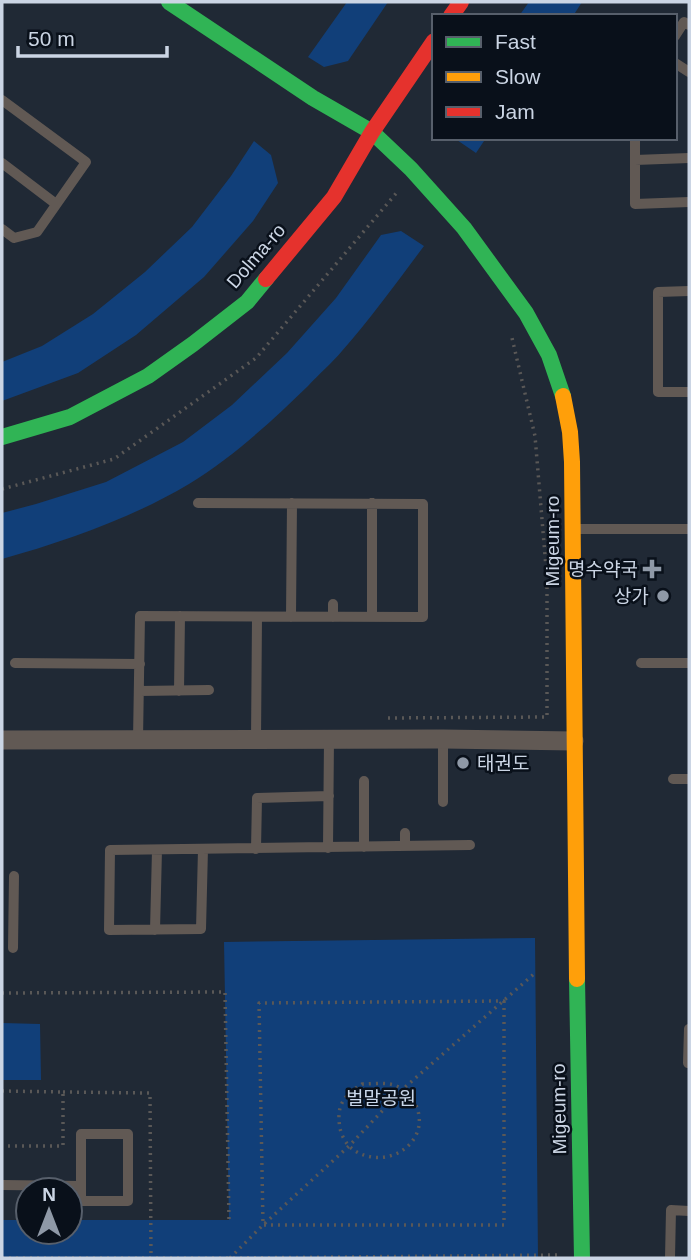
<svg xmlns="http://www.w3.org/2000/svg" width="691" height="1260" font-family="Arial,'Noto Sans KR',sans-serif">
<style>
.green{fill:#113f79}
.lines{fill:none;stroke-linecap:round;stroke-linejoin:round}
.path{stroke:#5a5857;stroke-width:3.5;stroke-dasharray:2 5;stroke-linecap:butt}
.lane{stroke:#615954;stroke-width:10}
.street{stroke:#615954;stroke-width:19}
.fast{stroke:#30b455;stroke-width:16}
.slow{stroke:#ff9f0a;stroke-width:16}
.jam{stroke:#e5322d;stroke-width:16}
.poi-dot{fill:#8f99a7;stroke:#09101a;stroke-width:2.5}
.labels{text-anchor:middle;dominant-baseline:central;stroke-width:5;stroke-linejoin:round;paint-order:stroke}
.street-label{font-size:19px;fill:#cbd5e4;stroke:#09101a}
.poi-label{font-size:19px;fill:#cbd5e4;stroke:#09101a;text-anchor:end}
.park-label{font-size:19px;fill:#cad8eb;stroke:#09101a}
</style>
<rect width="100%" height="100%" fill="#202935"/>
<path class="green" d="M347,2H388L348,61L324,67L308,57Z
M529,2H582L573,16H519Z
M457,138H486L476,153L457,140Z
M254,141L271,155L278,183L253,221L204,277L136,335L78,373L2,401V362L42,346L93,314L145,272L192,227L231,176Z
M401,231L424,246C397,282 371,318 342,351C332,363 319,374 308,386C272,421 233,457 189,484C132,518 66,541 2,559V513L36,504L106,482L183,442L232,405L287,353L336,298L381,235Z
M535,938L538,1258H2V1220H28V1232H70V1220H229L224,942Z
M2,1023L40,1024L41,1080H2Z"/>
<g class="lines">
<path class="path" d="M2,489L114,459L256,358L399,190
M388,718L547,717V579L535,436L512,338
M2,993L225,992L229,1220
M504,1001V1225H263L259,1003Z
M362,1084C372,1084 384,1082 394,1085C415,1092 426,1118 415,1137C402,1160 369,1164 350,1147C345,1142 341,1134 340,1128C336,1106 343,1096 362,1084Z
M2,1091L63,1092V1146H2
M63,1092L150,1093L151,1258
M2,1258H230L557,1255V1257
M230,1258L263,1225L349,1146L403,1089L535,973"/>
<path class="lane" d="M675,36L684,22L689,25
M675,63L689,72
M2,100L86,162L37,232L14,238L2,229
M635,138V204L689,202
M635,160L689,158
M2,163L56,204
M689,291L658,292V392H689
M372,503V617
M573,529H689
M333,604V617
M291,617L292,503
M15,663L140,664
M641,663H689
M139,691L209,690
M179,691L180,616
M256,739L257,617
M443,739V802
M138,740L140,616L423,617V504L198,503
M673,779H689
M364,781V847
M405,833V846
M328,848L329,739
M203,849L201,929L109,930L110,850L470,845
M256,849L257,798L329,796
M155,930L157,850
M13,948L14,876
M689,1029L688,1063H689
M81,1134H128V1201H81Z
M2,1185L81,1186
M670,1258L671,1210L689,1211"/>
<path class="street" d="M2,740L443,739L574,741"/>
<path class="fast" d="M169,2L313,98L372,132L411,169L464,228L526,313L549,355L563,396
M2,437L70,417L148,376L193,344L247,302L266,279
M577,979L582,1258"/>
<path class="slow" d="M563,396L570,432L572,462L577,979"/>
<path class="jam" d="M451,16L461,2
M266,279L334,197L372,132L434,41"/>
</g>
<g class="poi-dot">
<path d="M648.5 558.5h7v7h7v7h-7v7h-7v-7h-7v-7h7z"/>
<circle cx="663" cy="596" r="7"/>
<circle cx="463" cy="763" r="7"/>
</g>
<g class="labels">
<g class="street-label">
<text transform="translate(256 256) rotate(-49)">Dolma-ro</text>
<text transform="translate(552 541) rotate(-90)">Migeum-ro</text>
<text transform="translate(559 1109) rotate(-91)">Migeum-ro</text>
</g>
<g class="poi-label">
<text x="638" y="569">명수약국</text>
<text x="649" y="596">상가</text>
<text x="477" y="763" text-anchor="start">태권도</text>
</g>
<g class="park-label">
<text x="381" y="1098">벌말공원</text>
</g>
</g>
<rect width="691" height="1260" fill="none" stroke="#cbd5e4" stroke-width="7"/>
<rect x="432" y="14" width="245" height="126" fill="#09101a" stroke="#575f6b" stroke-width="2"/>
<rect x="446" y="37" width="35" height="10" fill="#30b455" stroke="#575f6b" stroke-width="2"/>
<text x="495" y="49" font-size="21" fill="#cbd5e4">Fast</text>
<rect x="446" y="72" width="35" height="10" fill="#ff9f0a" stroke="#575f6b" stroke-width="2"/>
<text x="495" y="84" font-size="21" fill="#cbd5e4">Slow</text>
<rect x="446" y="107" width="35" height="10" fill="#e5322d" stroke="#575f6b" stroke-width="2"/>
<text x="495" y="119" font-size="21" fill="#cbd5e4">Jam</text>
<g transform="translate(49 1211)"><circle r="33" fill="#09101a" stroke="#575f6b" stroke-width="2"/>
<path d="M0-5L12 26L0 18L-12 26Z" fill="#8f99a7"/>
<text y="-10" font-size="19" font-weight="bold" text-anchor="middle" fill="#cbd5e4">N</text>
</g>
<path d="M18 46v10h149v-10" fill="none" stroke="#cbd5e4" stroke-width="3.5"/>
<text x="28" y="46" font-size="21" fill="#cbd5e4" stroke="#09101a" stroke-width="5" paint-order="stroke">50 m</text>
</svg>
